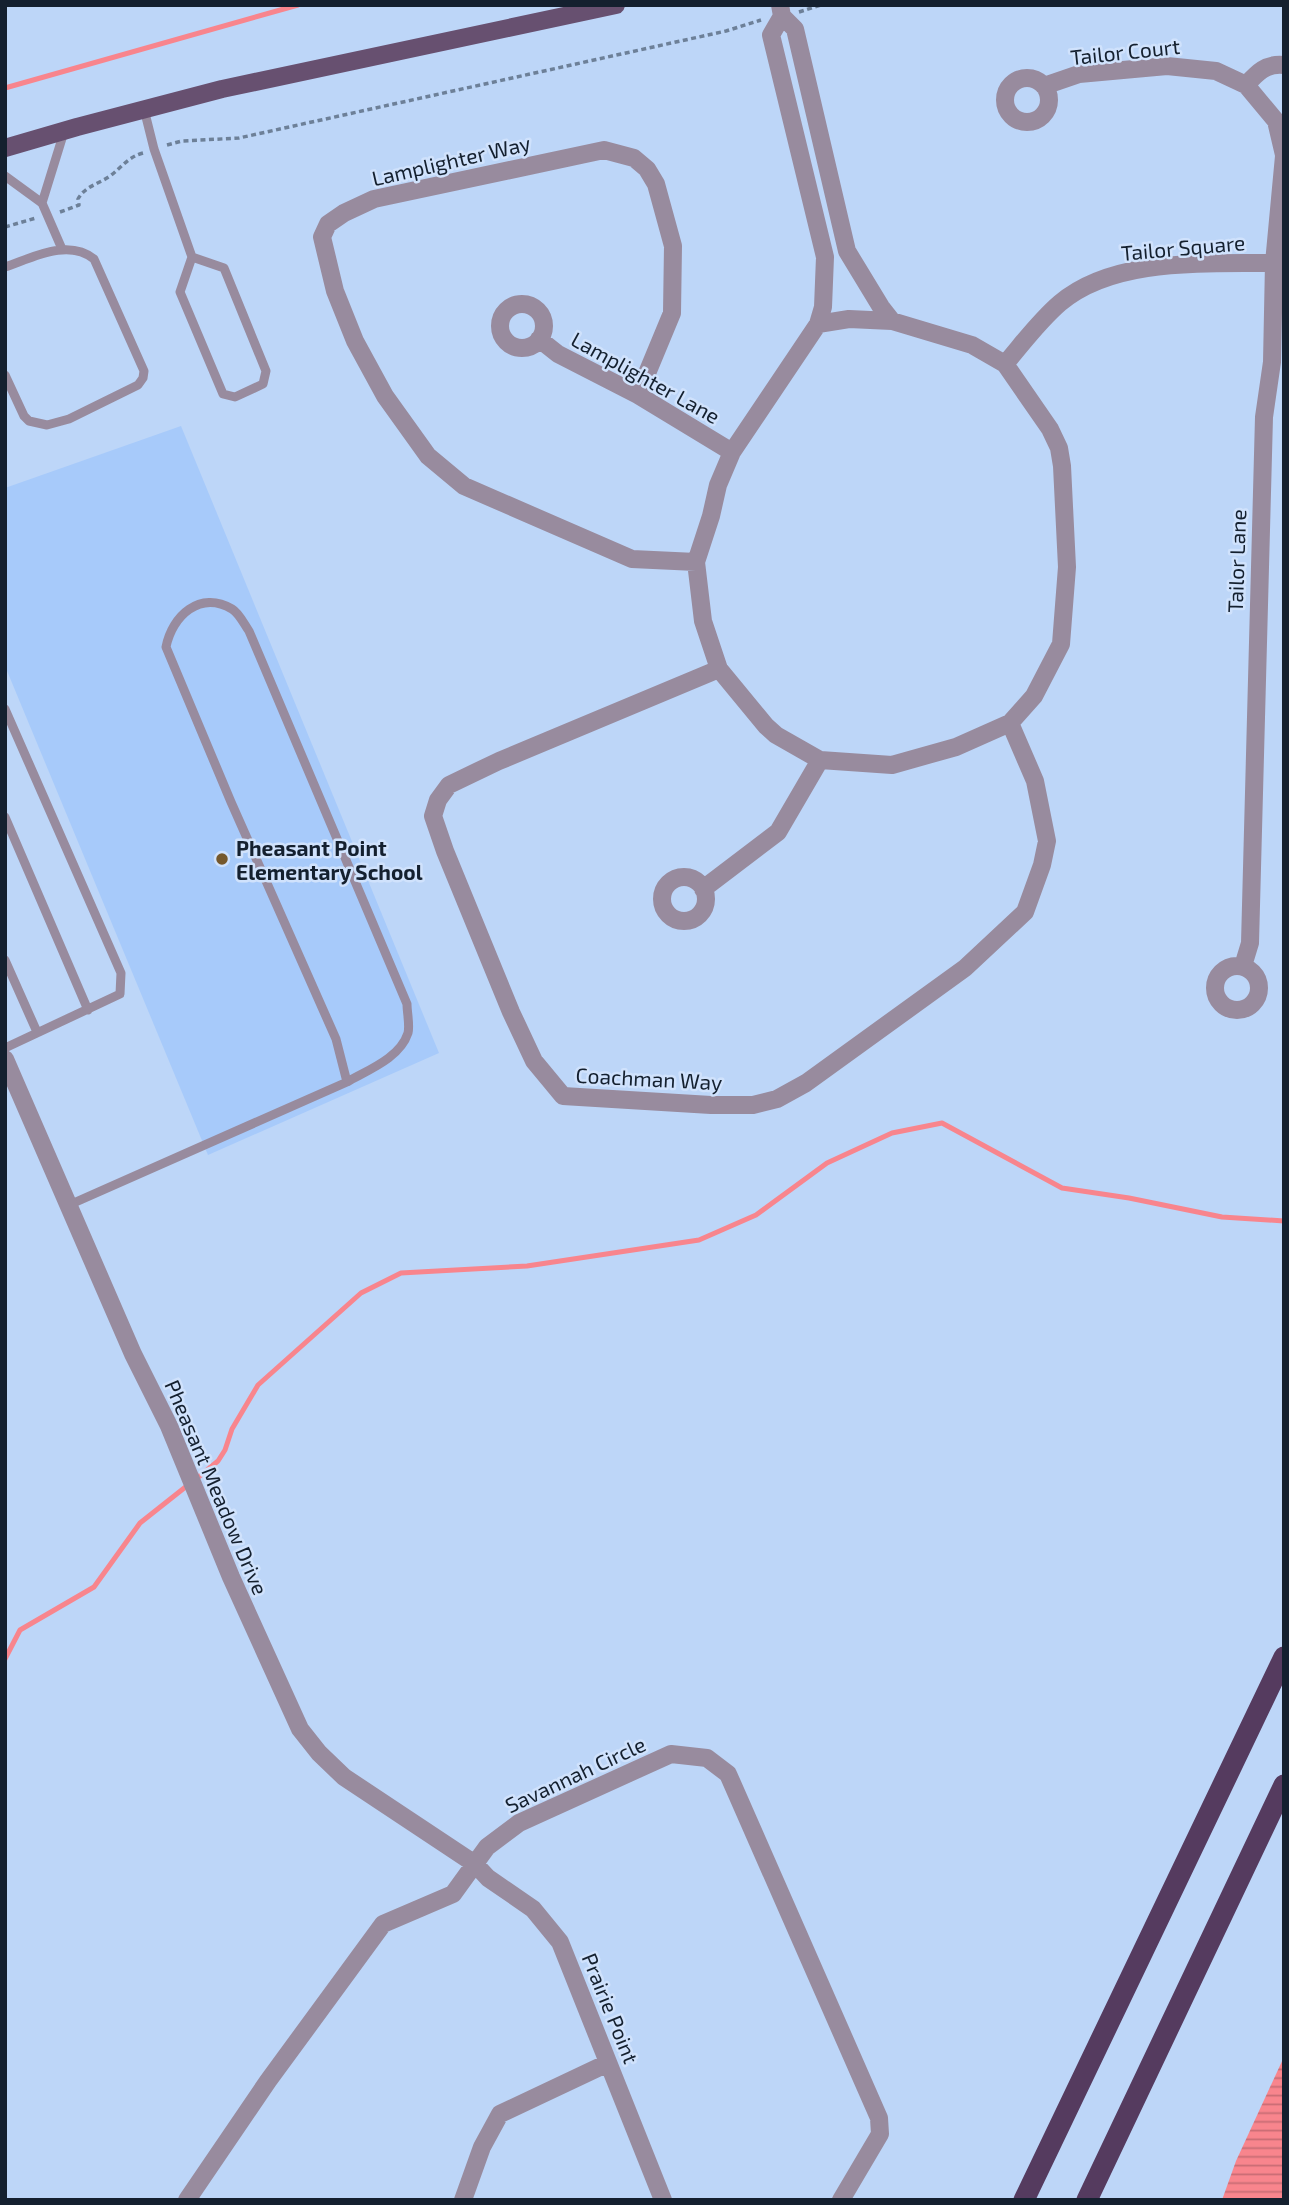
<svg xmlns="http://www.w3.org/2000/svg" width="1289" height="2205" font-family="'Exo 2',sans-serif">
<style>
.built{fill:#a7cafa}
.water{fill:url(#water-rules)}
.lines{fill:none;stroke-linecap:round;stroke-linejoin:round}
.stream{stroke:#f8858d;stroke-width:5}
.path{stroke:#6d8098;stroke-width:3.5;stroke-dasharray:5 3.5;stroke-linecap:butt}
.lane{stroke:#988b9e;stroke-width:9}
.street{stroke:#988b9e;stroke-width:18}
.primary{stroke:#675070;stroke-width:18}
.highway{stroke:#553b5f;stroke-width:21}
.poi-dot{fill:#75582c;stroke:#d0e2fc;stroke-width:2.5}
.labels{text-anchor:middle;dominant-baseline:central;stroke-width:5;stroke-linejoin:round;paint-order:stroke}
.street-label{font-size:21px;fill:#14202f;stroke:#d0e2fc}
.poi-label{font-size:21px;font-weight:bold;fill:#14202f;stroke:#d0e2fc;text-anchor:start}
</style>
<defs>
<pattern id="water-rules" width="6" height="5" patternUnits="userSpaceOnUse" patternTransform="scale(1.75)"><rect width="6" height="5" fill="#f8858d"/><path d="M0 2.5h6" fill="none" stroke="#c86c74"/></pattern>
</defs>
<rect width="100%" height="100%" fill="#bdd6f8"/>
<path class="built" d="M181,426L439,1053L208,1155L5,666V488Z"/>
<path class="water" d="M1283,2059L1284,2200H1222L1236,2161Z"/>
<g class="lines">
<path class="stream" d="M5,88L298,5
M196,1479L218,1461L225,1450L232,1429L258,1385L361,1293L401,1273L527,1266L699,1240L756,1215L827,1163L892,1133L942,1123L1062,1188L1129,1198L1222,1217L1284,1221
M5,1659L20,1630L94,1587L140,1523L188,1485"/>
<path class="path" d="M799,12L821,5
M167,145L182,141L239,138L726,31L761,20
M60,212L79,205L78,199C85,186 99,184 110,176C122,167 128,157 143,153
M5,227L36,218"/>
<path class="lane" d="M144,109L154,149L192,257L224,268L266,371L263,384L235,397L223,394L180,292L192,257
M5,176L42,203L62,249
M42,203L64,132
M5,267C32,258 68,238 94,259L144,371L143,378L138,385L69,419L47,425L29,421L24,416L5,375
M5,709L121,973L120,994L5,1048
M5,817L88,1010
M5,960L37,1032
M69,1205L347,1082C368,1070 400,1058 408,1033C410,1025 407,1013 407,1004L249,631C244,624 239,613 232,609C200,590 172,616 166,647L231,802L336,1039L347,1082"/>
<path class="street" d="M780,5L782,16L795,29L847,251L881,307L892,321
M782,16L771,35L825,257L823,307L818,324
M1005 100a22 22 0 1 1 44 0a22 22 0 1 1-44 0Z
M1246,85C1257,73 1266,63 1284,65
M1044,86L1079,74L1167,66L1216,71L1246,85L1276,121L1284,155
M500 326a22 22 0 1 1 44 0a22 22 0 1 1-44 0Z
M849,319L892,321L972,345L1005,364L1050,429L1059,448L1062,466L1067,567L1061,644L1034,696L1010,723L956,747L892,765L820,760L776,735L766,726L719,669L703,621L696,562L711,516L718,485L732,452L818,324Z
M539,339L558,354L638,395L732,452
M1005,364C1023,343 1039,321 1060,303C1114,257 1206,264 1274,263
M638,395L672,313L673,246L656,184L647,169L634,158L604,150L374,199L344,213L328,224L322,237L335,291L355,341L385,396L428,456L464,486L632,559L696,562
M719,669L499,761L449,785L438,800L433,816L445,851L511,1012L534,1061L563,1096L711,1105H753L777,1099L806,1083L965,968L1025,912L1042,865L1047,841L1035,781L1010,723
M662 899a22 22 0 1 1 44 0a22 22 0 1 1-44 0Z
M703,889L778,832L820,760
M1243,966L1250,943L1264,417L1272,362L1274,263L1284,156
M1215 988a22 22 0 1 1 44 0a22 22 0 1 1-44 0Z
M5,1059L133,1354L169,1426L231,1577L300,1729L319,1753L344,1777L475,1864L488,1878L533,1909L560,1942L663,2200
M187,2200L268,2081L383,1924L453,1894L487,1847L519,1823L671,1754L707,1758L728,1774L879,2118L880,2134L841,2200
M463,2200L482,2147L500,2114L608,2063"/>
<path class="primary" d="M5,148L77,127L222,89L616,5"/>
<path class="highway" d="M1024,2200L1284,1657
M1087,2200L1284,1785"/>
</g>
<circle class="poi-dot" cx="222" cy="859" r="7"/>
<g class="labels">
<g class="street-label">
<text transform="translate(1125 51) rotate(-6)">Tailor Court</text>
<text transform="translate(451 160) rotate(-13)">Lamplighter Way</text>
<text transform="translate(1183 247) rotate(-5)">Tailor Square</text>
<text transform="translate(646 377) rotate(29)">Lamplighter Lane</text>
<text transform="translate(1236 561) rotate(-88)">Tailor Lane</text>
<text transform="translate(649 1078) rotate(3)">Coachman Way</text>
<text transform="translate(217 1487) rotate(67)">Pheasant Meadow Drive</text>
<text transform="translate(575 1774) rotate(-25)">Savannah Circle</text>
<text transform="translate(611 2008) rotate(68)">Prairie Point</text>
</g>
<g class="poi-label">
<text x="236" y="847">Pheasant Point<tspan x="236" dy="24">Elementary School</tspan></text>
</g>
</g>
<rect width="1289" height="2205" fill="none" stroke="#14202f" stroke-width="14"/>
</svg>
